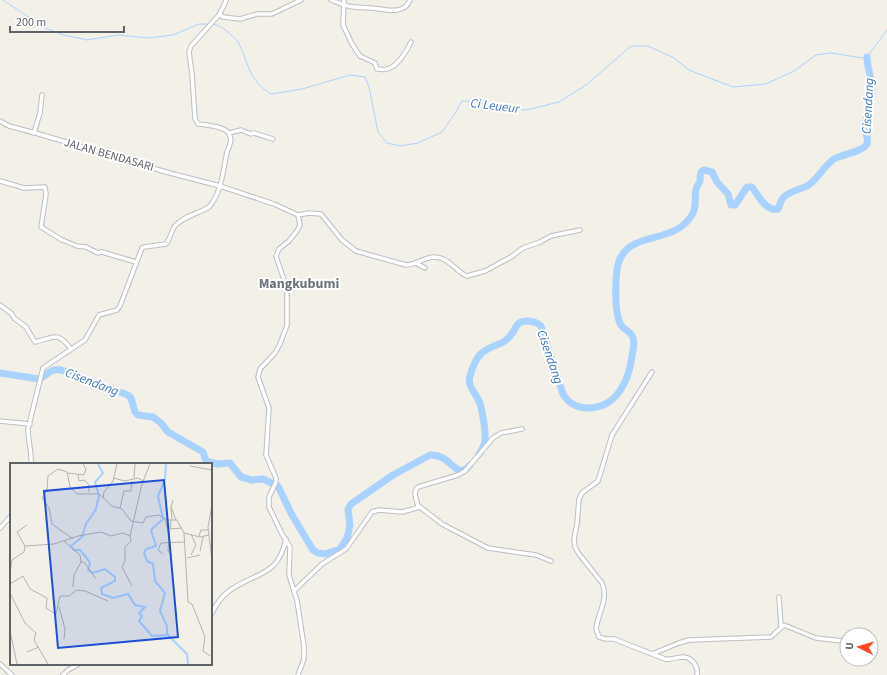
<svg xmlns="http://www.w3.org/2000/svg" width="887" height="675" font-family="'Source Sans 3',sans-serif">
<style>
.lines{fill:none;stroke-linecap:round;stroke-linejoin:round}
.stream{stroke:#aad2ff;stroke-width:1}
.river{stroke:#aad2ff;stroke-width:7}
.street-casing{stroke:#bbbec3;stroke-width:5.5}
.street{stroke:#fff;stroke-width:3.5}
.labels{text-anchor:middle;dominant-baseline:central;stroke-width:4;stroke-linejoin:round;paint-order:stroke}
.street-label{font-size:12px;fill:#5e6269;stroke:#fff}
.water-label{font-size:13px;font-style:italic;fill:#3f74c5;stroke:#fff}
.quarter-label{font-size:14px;font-weight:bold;fill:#6f747b;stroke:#fff}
.inset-river{fill:none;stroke:#aad2ff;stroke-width:2}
.inset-road{fill:none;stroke:#b3b3b1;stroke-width:1}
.view{fill:#1d4ed8;fill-opacity:0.15;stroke:#1d4ed8;stroke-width:2}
.inset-edge{fill:none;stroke:#5e6269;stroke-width:2}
</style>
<rect width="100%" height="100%" fill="#f2f0e7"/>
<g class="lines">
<path class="stream" d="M3,0L45,28L64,35L87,40L118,35L149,38L173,35L199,24H209
M213,24C220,24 233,36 238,42C245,54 247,70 257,82C260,87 267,91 271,94L302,89L350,75L365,77L369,87L378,132L387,143L400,146L418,143L442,132L454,115L462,101L477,102L504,108L526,110L559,102L586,85L631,46H648L674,58L689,70L733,87L766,84L794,71L816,55L831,53L863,58L867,57L887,30"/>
<path class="river" d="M0,373L39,379C48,375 50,368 61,370L128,395L131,398L135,412L138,415L153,417L161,423L168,432L203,452L206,461L217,464L230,463L241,477L252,480L263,479L278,486L292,515L313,550L318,553L325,554L340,549L347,538L350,526L348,509L351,504L393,475L430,455C435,455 439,456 443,458C451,462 460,479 470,465
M479,454C482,449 485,446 485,440C486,432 482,408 479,401C475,392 467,386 470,376C472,368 477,356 483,352C496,342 503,347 513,332C515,329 516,326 518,324C524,319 536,321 541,326L563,394C569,404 577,408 588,408C617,408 629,380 632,356C633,350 635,344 633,338C632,332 624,330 621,325C614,313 614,268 621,257C635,231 677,244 693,213C697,205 694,197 696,189C697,186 699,184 700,181C700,178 700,175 701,172L704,170L712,172L717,182L728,194L731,205H735L747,187H752C758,195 766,212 778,209C780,206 780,201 783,198C790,190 802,190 810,184C819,177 824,166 834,159C842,154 862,152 867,144C869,140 865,131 865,126C866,114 871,102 872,90C872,78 867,68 867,57"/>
<g class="street-casing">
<path id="street" d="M331,0C339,3 347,7 355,7C360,8 366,7 371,8C384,9 404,16 410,0
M344,0L343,25L352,44L360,56L375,63L377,69C380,69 384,70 387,69C397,67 407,51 411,42
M220,14L223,17L240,19L257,14H272L301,0
M0,121L9,126L39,134L166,172L220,186L274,204L298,215L300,225L297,231L289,241L279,249L276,256L287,289V325L280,344L275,353L260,369L258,377L269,408L266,455L276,478V482L269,497V507L282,534L290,547L289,575L297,601L304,646V659L298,675
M34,133L40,113L42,95
M229,133L241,130L251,134L254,133L273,139
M0,181L24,188L45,187L46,194L41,227L62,240L77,246L86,247L98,253L102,252L136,262
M298,215L309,213L321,214L342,240L356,251L406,265C416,265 425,257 434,257C449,257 456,272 467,276L485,271L511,257L523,248L540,242L551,236L580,230
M416,263L425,268
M0,305L12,314L14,318L26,327L35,342C54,338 57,330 71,349
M652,372L612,435L598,481L582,493L579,499L577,524L574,539L575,547L579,554L602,583C609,599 598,613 596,629L599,637L606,639H614L665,659C671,660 677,657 684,657C692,658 699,667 697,675
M0,421L30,424
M31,464C32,452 28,441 28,429L43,368L85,340L99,315L117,310L120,306L142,248L144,247L166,244C170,239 171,233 174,227C183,216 198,214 209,207C222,192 223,170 227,152C229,146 233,140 229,134C225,126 206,125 198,124L195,119L192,74L189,52L191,46L219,15L225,3L226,0
M418,506C417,500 412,492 418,487L458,475L465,471L493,438L501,433L522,429
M0,528L11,516
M294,591L322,564L346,549L372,512L379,510L402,512L420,507L442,524L488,548L536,555L551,561
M779,597L781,626
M211,615C215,606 221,597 229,591C254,572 278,578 286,539
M652,654L679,643L689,640L771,637L784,625L816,638L842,641
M0,664L12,675
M63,675L68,670L79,664"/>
</g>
<use href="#street" class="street"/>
</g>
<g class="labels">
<g class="street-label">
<text transform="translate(109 155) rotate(16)">JALAN BENDASARI</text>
</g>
<g class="water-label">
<text transform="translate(495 106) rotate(7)">Ci Leueur</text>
<text transform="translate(868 106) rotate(-87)">Cisendang</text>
<text transform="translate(550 357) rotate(71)">Cisendang</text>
<text transform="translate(92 382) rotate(21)">Cisendang</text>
</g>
<g class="quarter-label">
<text x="299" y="284">Mangkubumi</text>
</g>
</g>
<g transform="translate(10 463)">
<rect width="202" height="202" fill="#f2f0e7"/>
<path class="inset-river" d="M88,1L93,10L85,19L89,33L86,46L76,61L72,74L61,83L64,87H70L76,94L80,100L78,107L83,110L95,106L105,114V118L91,125L92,131L103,135L118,131L125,142L135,144L129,150L132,153L129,158L142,173L157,172M156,1L155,16L148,33L153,56L141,67L146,83L136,86L134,90L137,98L143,101L145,118L155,130L150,148L157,163V171L177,191L178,201"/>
<path class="inset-road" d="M180,3L202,7M58,10L74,12L76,6L73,1M68,12L69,18L74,17L79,22V29M103,15L115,18L128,15L133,18M124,15L125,1M93,35L94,29L103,18L107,1M163,37L161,44L166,57M202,42L198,64L202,97M161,44L162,57M110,45L114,28H121L122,18M155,56L159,73L158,88L162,93M161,57L160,66L172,65M174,70L178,139L182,141L195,174L193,188L202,194M181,71L186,82L181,92M120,73L121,78L115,84V98L112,104L122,123M189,73L191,67H198M63,76L42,61L39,45L32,35L37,27L38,13L48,6L57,9L60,24L67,31H89L102,43L112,46L121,58L133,60L136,54L149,52L157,57H167L174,70L190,74L199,72M54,78L70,92L71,99L64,112L63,124M15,83L7,69L17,62M190,88L193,74M153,91L148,87L151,80L174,79M177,95L190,92M71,99H74L86,116M0,110L2,97L14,89L15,83L44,81L68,73L91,69L101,73L113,70L120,73L132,21L140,1M0,121L13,113L20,126L37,135L36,145L46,151L50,133H59L67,127L75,128L98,138M0,130L15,160L26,170L24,177L38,201M49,144L55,166L54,176M0,168L7,201M17,189L29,184"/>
<path class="view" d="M154,17L168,174L48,185L34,28Z"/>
<rect width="202" height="202" class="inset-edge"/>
</g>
<g transform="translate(859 647) rotate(275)"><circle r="19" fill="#ffffff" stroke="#bfc0c3"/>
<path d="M0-3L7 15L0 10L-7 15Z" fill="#f84a27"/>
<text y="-6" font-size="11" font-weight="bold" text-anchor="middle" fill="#5e6269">U</text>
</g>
<path d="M10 26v6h114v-6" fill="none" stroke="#5e6269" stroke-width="2"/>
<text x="16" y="26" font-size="12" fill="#5e6269" stroke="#ffffff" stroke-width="3" paint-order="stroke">200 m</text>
</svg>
